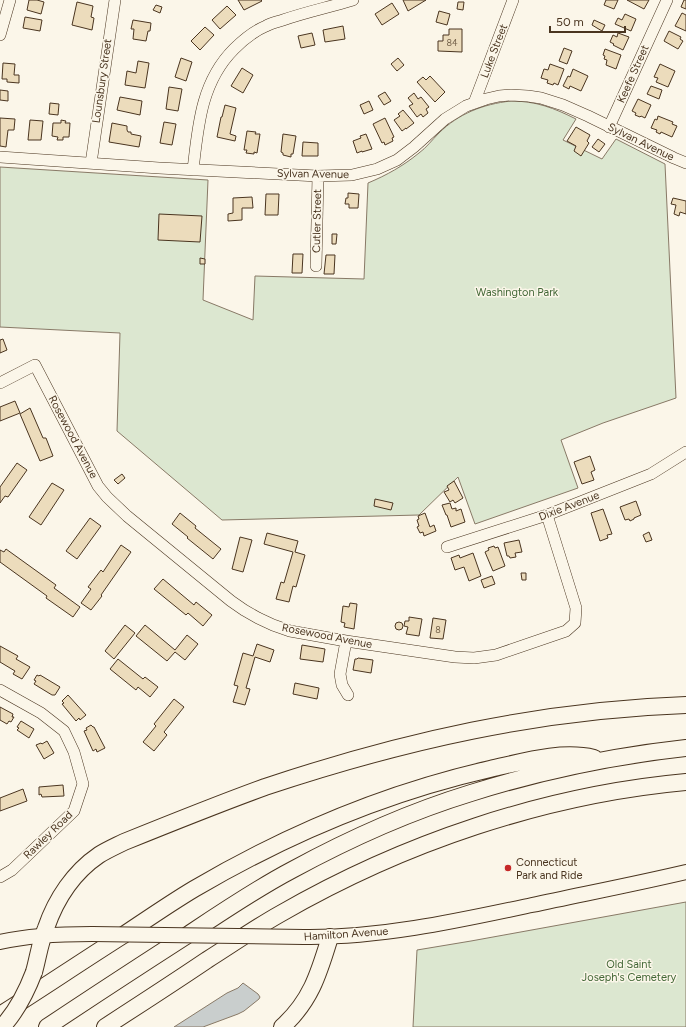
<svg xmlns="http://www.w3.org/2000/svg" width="686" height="1027" font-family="Figtree,sans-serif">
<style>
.green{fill:#dce7d0;stroke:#887966}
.water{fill:#c9cecd;stroke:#887966}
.building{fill:#ecdcbc;stroke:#4a3520}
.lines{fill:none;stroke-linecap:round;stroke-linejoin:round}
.minor-casing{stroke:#4a3520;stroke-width:12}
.major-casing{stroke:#4a3520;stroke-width:16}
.highway-casing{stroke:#4a3520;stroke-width:18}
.minor{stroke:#fbf6e9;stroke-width:11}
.major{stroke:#fbf6e9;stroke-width:14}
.highway{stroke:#fbf6e9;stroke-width:16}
.major-bridge-casing{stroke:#4a3520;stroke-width:16;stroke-linecap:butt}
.highway-bridge-casing{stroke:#4a3520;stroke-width:18;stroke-linecap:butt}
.major-bridge{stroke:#fbf6e9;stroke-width:14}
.highway-bridge{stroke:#fbf6e9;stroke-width:16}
.poi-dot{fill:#c62828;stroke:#fbf6e9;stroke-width:1.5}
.labels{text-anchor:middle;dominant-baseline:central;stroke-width:3;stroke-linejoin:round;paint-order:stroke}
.number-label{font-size:9px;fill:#725f47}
.street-label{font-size:11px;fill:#4a3520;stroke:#fbf6e9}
.park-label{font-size:11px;fill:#436837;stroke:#fbf6e9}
.poi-label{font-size:11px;fill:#4a3520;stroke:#fbf6e9;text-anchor:start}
</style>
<rect width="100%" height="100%" fill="#fbf6e9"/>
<path class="green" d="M511,101C536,101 554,108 576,119L563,140L602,159L616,139L665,164L676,398L603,423L561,440L578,488L475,524L458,477L419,515L222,520L117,431L120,333L0,327V167L208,180L203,300L253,320L255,276L364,279L368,183C387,175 403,166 419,153C426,148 432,140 439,133C458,114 483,104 511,101Z
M686,902V1027H413L417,950L471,941Z"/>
<path class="water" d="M243,983L258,994L260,997L259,999L244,1011L238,1014L203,1027H174L227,993L238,988Z"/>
<path class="building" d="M29,0H37L44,2L41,14L27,10Z
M238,0H261L262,1L244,10Z
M403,0H426L408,11Z
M606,0H618L614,9L604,5Z
M627,0H649L644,9Z
M684,0H686V9L681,7Z
M77,2L93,6L91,17L94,18L92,30L72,25Z
M458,2H464L463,10L457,9Z
M392,3L399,14L382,25L375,14Z
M156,5L162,7L160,13L153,10Z
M227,6L236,15L220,29L212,20Z
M439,11L450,14L447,25L436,22Z
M682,13L686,15V31L675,26Z
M625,14L636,19L631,31L615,24L618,18L622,20Z
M25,17L42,20L40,31L23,28Z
M133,20L151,23L150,31H148L146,41L133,39L134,29H131Z
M594,20L605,25L602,31L592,25Z
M343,26L345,39L325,42L323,30Z
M205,27L214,35L200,50L191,41Z
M449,29H462V52L438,51V41H443V35H449Z
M669,31L681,37L680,39L683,41L678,49L664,41Z
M312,33L315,45L301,48L298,36Z
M618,33L629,37L623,50L613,45L614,44L610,42L613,35L617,37Z
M564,48L572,51L567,64L559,61Z
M605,49L621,55L616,69L606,65L607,60L604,59L605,56L603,55Z
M181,58L192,62L186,81L175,77Z
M398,58L404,65L397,71L391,64Z
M138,61L149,63L145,88L125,85L127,71L136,73Z
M3,63L15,64L14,75H19V83L7,82V79H2Z
M550,64L564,69L558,85L554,83L553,85L547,83L548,80L541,78L544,69L548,70Z
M660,64L675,71L668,87L656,82L658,78L654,77Z
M242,68L253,75L243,93L231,86Z
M573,69L588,76L581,91L570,86L569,89L563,86L568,76L570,77Z
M430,76L445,92L435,102L417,82L423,77L426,80Z
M651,86L662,90L659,99L647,94Z
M169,87L182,89L178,111L166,109Z
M0,90L8,91V101L0,100Z
M385,92L391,101L384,105L378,96Z
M414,93L418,99L421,97L429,107L426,109L428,113L423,117L421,114L417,117L409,106L413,104L408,98Z
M120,97L142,101L140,115L117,110Z
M638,99L651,105L645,118L641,116L640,117L635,115L636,113L632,111Z
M369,101L373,110L364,114L360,105Z
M50,103L59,104L58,115L49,114Z
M225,105L236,108L230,134L236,136L235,141L217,137L221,117H222Z
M403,110L414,123L406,129V128L402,131L394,120L400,116L398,114Z
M658,116L673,122L672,124L677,126L672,137L661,132L660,134L656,132L657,130L651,128L655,119L657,120Z
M0,118L15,119L14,130H8L6,147L0,146Z
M385,118L394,137L392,138L393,141L385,145L384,142L382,143L373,124Z
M30,120L43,121L41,140H28Z
M61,120L66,121L65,123H70L69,137H63V140H57L58,137L52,136L53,123H61Z
M164,122L176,124L172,145L160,143Z
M112,123L127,126V130L128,132H131V134L141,136L139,147L109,142Z
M576,127L590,135L587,141L589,143L581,156L574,151L576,146L567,141Z
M247,131L256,132L255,134H260L257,153L254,152V154L246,153L247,150H244Z
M283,134L296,136L293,154H291V157L283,155V153L281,152Z
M366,134L372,149L362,152V151L357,153L353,141L361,138L360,136Z
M598,139L605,144L599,152L592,147Z
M303,142L318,143V156H302Z
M348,193L359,194L358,208H349V204H345L346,198H348Z
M266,194H279L278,215H265Z
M252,197L253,208H242V220L228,221V214L233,213V198Z
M673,198L686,201V214L680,212L679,216L674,214L676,205L671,204Z
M159,214L202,216L200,242L158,240Z
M332,234H337L336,244H332Z
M293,254H303L302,273H292Z
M326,255H335L334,274H324Z
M200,258L205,259V264H200Z
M3,339L7,350L0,353V340Z
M15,401L20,413L0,421V407Z
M30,408L43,438H46L53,456L40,461L20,414Z
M590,456L595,470L591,472L594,480L582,484L574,462Z
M17,463L27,470L8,497L5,496L0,503V487Z
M122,474L125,478L118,484L114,480Z
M454,481L463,498L455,503L453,500L450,502L444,492L449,490L447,486Z
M52,483L64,490L41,525L29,517Z
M375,499L393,503L391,510L374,506Z
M636,501L641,515L634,518V519L630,521L629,519L625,520L620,507Z
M450,503L452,509L456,508V511L461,509L465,522L451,527L447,515H446L442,505Z
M603,509L612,534L607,535L608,538L600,541L591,513Z
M180,513L196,526L195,528L221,549L213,559L187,538L188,537L172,524Z
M425,513L430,527L434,525L436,531L424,536L423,532L420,533L417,527L419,526L417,520L419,519L418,516Z
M90,518L101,526L77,559L66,551Z
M649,532L652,540L646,542L643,535Z
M267,533L298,541L295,552L305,555L296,587L293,586L289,602L276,599L281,582L284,583L293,552L264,544Z
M240,537L252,540L243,572L232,569Z
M519,540L522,552L515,553L516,557L510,558L509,556H507L504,543Z
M121,545L131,552L101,595L102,596L91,610L81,603L91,589L88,587L101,570L103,572Z
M494,546L495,548L498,547L505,566L493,571L485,552L489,550L488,548Z
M6,549L56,585L54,588L80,607L73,617L46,598L47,596L0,562V550L4,552Z
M473,553L481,576L469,581L464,567L455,570L451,558L459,555L460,558Z
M521,573H526V580H522Z
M492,576L495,584L484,588L481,580Z
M163,579L194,605L196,602L212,615L203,626L188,613L186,615L154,589Z
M350,603L357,604L354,629L344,627L345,623L341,622L343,606L349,607Z
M409,617L422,619L419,636L406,634L408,627L404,626L405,621H409Z
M433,618L446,620L443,639L430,638Z
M395 626a4 4 0 1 1 8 0a4 4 0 1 1-8 0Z
M125,625L135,633L114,659L105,651Z
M145,625L175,650L187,635L198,644L185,660L175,652L167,661L136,636Z
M257,644L274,650L270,662L255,657L246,688L250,689L245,705L233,702L238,686L234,685L243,653L253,656Z
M302,645L325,649L323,662L300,659Z
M0,646L18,656L16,659L30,667L22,679L13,674L15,671L0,662Z
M358,658L373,660L371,673L353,670L355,659H357Z
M118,659L143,679L145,677L158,687L150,697L138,687L136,690L110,669Z
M37,675L39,676L40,675L60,687L55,695H52L34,684L36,681L34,680Z
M295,683L319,688L317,699L293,694Z
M68,695L86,715L80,720L79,718L76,721L62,704L64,703L62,701Z
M174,699L184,707L164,732L167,735L154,751L143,742L156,726L154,724Z
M0,707L13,714L12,717H14L11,722L9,721L7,724L0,720Z
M21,721L34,729L29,738L17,730L19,728L17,727Z
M91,725L93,727H94L105,748L97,752L96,749L93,751L84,731L87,730L86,728Z
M47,741L54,753L44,759L36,745L41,743L42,744Z
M63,785L64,796L42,797L41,794L39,795V787Z
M23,789L27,801L0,811V798Z"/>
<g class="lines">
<g class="minor-casing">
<path id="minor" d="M0,35L10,0
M474,103L513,0
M609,127L667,0
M0,157L159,168L318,176L352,175L377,169L397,160L414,147L445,119L466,106L486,99L499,96L511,95L528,96L541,98L563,105L588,116L674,158L686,163
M91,163L115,0
M193,170C198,126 201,82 234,49C243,40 254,31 266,26C271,23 277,22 283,20C306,12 330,7 353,0
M316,266L318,176
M0,383L35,365L98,486L107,497L127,516L231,601L244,610L258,618L273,625L290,631L346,641L455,657L474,658L496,655L566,631L575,623L576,608L547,515
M447,547L547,515L651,474L686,452
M346,641L340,674L342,685L348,695
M0,690L41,713L64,731L74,752L83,784L74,811L12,870L0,877"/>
</g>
<g class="major-casing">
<path id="major" d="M304,937C380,938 457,921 532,905C583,894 635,884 686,872
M0,942C30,935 61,934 92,934"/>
</g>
<g class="highway-casing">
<path id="highway" d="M34,972C38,958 40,942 46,928C56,899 74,872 99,855C107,850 116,846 124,842C171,823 218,804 265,787C403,741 540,710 686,705
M0,1015C41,989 81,962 122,936C146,920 169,904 194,889C286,835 385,793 490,769C522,762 561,750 594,758
M47,1027C92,997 138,967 183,938C219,914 254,890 292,870C349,839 409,812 471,793C541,771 613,756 686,748
M105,1027C139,1005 173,983 207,960C231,945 255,928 280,914C403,843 544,795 686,782
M282,1027C311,1001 319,973 330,937"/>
</g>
<use href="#minor" class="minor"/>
<use href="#major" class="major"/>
<use href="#highway" class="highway"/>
<g class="major-bridge-casing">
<path id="major-bridge" d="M92,934L304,937"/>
</g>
<g class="highway-bridge-casing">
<path id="highway-bridge" d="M2,1027C17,1011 26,993 34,972"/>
</g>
<use href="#major-bridge" class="major-bridge"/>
<use href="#highway-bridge" class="highway-bridge"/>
</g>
<circle class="poi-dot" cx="508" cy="868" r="4"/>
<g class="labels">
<g class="number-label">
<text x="452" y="42">84</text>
<text x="438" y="629">8</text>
</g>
<g class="street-label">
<text transform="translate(494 51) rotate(-69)">Luke Street</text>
<text transform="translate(633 74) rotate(-66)">Keefe Street</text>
<text transform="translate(102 81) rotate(-82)">Lounsbury Street</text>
<text transform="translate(641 142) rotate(26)">Sylvan Avenue</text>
<text transform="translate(313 174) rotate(1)">Sylvan Avenue</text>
<text transform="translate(317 221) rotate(-89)">Cutler Street</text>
<text transform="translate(73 437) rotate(62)">Rosewood Avenue</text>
<text transform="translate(569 506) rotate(-21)">Dixie Avenue</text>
<text transform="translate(327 636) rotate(11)">Rosewood Avenue</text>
<text transform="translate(48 835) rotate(-44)">Rawley Road</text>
<text transform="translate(346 934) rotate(-4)">Hamilton Avenue</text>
</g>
<g class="park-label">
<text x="517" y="292">Washington Park</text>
<text x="629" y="964">Old Saint<tspan x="629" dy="13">Joseph's Cemetery</tspan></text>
</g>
<g class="poi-label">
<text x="516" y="862">Connecticut<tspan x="516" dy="13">Park and Ride</tspan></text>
</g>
</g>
<path d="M550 26v6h75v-6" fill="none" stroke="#4a3520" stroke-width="2"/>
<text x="556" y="26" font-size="12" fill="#4a3520" stroke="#fbf6e9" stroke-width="3" paint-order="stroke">50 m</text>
</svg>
